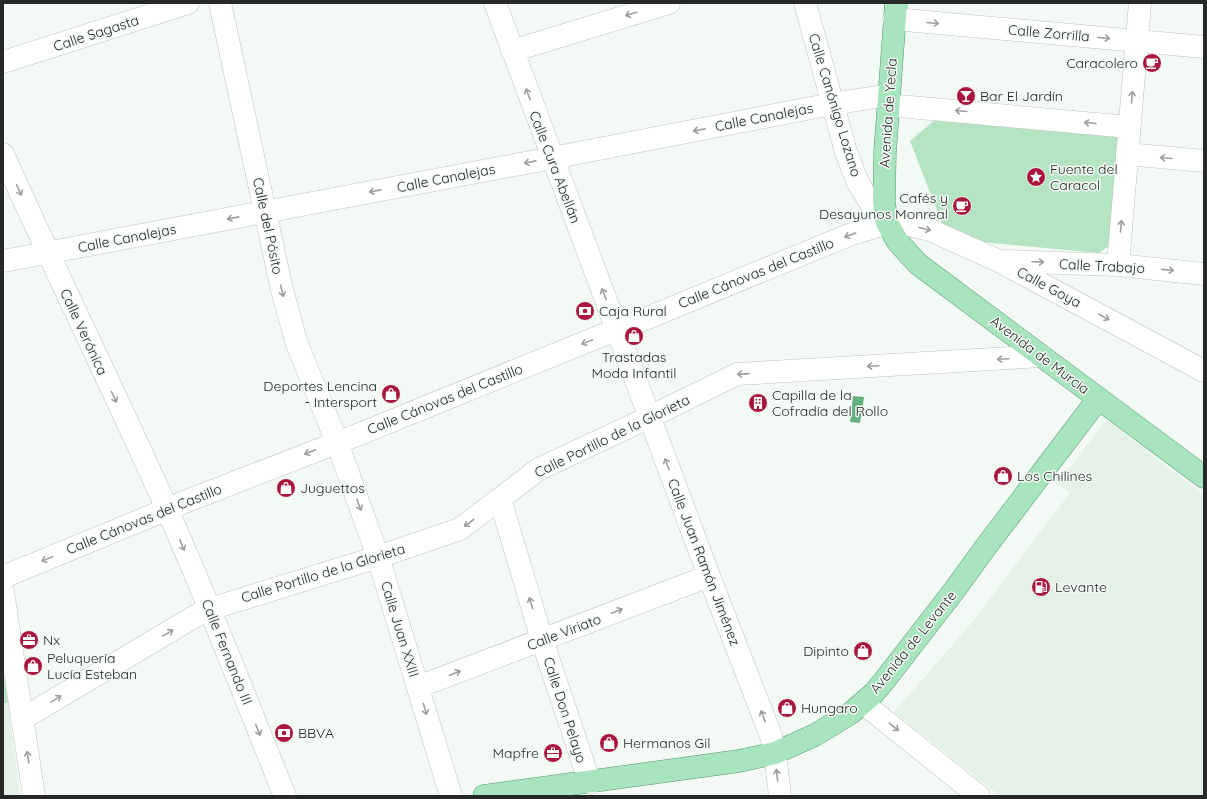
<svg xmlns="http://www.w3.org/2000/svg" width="1207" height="799" font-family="Quicksand,sans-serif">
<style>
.built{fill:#e3f1e7}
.green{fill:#b4e4c2}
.water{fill:#61b07e}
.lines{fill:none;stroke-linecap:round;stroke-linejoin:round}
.minor-casing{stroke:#bdc3be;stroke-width:23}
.major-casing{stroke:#55986e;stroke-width:23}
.minor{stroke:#fff;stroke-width:22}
.major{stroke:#a8e5bf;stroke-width:22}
.oneway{stroke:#9d9f9e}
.labels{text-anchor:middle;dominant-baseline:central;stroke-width:3;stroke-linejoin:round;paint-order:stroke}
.street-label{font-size:14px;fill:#262927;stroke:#f3faf5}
.poi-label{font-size:14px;fill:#262927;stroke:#f3faf5;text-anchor:start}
</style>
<rect width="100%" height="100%" fill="#f3faf5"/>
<path class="built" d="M1106,420L1204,495V796H1000L894,712L969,626L1070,493L1058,484Z
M3,703H8L20,796H3Z"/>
<path class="green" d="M937,118L1118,137L1109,246L1099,253L971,241L942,223L910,141Z
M3,668L8,703H3Z"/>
<path class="water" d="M853,396L864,397L860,423L850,422Z"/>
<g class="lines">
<g class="minor-casing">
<path id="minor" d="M220,3L282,290L297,344L337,442L378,557L451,796
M495,3L709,576L771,736L775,753L780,796
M805,3L846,152L858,183L875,210L887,223
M894,19L1204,47
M512,51L669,3
M3,62L188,3
M888,105L1129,127
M3,154C56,273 114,390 167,509C209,603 246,700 285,796
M1127,154L1204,161
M3,261L552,158L832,104L889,95
M1005,261L1118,265L1204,274
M1118,265L1140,3
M500,499L542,640L590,783
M3,577L192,499L362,433L593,339L640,321L849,235L887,223L905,224L930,230L999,261L1204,371
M3,592L34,796
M418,687L709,576
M863,703L979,796
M22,719L199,614L210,609L378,557L460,529L539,469L650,417L737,374L1042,356"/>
</g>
<g class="major-casing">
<path id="major" d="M896,3L885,152L884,202L887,223L898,242L918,264L1204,477
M484,796L739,761L775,753L815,735L851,713L874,693L884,681L953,592L985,548L1098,399"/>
</g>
<use href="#minor" class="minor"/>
<use href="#major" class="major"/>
</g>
<defs><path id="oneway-shaft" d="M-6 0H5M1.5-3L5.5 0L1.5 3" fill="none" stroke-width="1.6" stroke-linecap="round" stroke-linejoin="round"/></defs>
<g class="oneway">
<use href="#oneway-shaft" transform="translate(631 14) rotate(163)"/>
<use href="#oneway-shaft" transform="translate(933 23) rotate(5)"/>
<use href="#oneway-shaft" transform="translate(1104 38) rotate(5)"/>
<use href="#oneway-shaft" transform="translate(528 94) rotate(-111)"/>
<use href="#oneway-shaft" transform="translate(1132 97) rotate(-85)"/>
<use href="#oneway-shaft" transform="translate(961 111) rotate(-175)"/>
<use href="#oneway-shaft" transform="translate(1090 123) rotate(-175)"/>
<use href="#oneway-shaft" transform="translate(699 130) rotate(169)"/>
<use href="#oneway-shaft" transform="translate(1166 158) rotate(-175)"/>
<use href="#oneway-shaft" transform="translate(530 162) rotate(169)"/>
<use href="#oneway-shaft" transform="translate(19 190) rotate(66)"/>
<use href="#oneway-shaft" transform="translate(375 191) rotate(169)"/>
<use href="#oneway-shaft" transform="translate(233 218) rotate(169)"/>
<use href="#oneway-shaft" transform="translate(1121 226) rotate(-85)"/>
<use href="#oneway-shaft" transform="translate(925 229) rotate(14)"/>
<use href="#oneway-shaft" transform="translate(850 235) rotate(160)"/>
<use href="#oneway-shaft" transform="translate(1038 262) rotate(2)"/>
<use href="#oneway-shaft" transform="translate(1168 270) rotate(6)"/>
<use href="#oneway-shaft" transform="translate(282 291) rotate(76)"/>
<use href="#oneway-shaft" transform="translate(604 294) rotate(-111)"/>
<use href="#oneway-shaft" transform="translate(1104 317) rotate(28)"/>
<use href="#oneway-shaft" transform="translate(587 342) rotate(158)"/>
<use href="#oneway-shaft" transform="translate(1003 359) rotate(177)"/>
<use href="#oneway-shaft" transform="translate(873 366) rotate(177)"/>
<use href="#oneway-shaft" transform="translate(743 374) rotate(176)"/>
<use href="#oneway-shaft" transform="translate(114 397) rotate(65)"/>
<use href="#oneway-shaft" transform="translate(310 452) rotate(159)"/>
<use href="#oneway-shaft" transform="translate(667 464) rotate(-111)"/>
<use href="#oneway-shaft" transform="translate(359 505) rotate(70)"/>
<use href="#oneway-shaft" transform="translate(469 523) rotate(143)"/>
<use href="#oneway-shaft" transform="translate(182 545) rotate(67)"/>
<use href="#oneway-shaft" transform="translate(47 559) rotate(158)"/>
<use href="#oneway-shaft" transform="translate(531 603) rotate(-107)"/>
<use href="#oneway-shaft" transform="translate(617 611) rotate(-21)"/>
<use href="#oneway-shaft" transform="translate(168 633) rotate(-31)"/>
<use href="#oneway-shaft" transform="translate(455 673) rotate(-21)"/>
<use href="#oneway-shaft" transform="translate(56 699) rotate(-31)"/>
<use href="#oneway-shaft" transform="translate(425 709) rotate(73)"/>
<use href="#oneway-shaft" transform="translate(763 716) rotate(-111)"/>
<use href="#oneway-shaft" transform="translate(894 727) rotate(39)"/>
<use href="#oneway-shaft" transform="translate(258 730) rotate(68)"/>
<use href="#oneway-shaft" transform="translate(28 757) rotate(-99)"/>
<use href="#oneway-shaft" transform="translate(777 775) rotate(-97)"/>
</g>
<defs>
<g id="cafe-disc" transform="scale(1)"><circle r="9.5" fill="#ab163e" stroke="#f3faf5"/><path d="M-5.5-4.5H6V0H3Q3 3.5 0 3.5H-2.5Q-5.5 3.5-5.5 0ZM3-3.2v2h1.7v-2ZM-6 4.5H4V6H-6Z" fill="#fff"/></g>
<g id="bar-disc" transform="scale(1)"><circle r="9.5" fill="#ab163e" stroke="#f3faf5"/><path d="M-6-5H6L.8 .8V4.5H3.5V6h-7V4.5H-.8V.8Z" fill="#fff"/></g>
<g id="sight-disc" transform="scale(1)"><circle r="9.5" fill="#ab163e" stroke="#f3faf5"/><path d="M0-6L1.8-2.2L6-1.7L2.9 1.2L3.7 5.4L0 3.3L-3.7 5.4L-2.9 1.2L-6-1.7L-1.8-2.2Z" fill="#fff"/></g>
<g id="bank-disc" transform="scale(1)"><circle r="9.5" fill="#ab163e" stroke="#f3faf5"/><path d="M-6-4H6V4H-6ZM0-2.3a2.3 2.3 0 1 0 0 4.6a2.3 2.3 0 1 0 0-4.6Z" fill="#fff"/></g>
<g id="shop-disc" transform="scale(1)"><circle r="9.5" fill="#ab163e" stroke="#f3faf5"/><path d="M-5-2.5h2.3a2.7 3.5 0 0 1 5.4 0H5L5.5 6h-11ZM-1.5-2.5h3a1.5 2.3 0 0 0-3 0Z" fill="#fff"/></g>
<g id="building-disc" transform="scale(1)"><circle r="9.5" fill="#ab163e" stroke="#f3faf5"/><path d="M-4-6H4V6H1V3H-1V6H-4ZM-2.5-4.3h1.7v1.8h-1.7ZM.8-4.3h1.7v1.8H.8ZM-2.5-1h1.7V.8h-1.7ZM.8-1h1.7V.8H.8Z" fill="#fff"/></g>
<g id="fuel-disc" transform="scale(1)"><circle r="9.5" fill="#ab163e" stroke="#f3faf5"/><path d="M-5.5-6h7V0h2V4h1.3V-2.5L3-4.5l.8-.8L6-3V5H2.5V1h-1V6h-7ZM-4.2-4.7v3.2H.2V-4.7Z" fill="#fff"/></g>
<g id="office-disc" transform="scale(1)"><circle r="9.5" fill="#ab163e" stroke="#f3faf5"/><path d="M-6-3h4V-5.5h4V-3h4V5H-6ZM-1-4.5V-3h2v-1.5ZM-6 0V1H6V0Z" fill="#fff"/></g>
</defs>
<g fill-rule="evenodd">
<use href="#cafe-disc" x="1152" y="63"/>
<use href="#bar-disc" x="966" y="96"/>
<use href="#sight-disc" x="1036" y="177"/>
<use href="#cafe-disc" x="962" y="206"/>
<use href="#bank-disc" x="585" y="311"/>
<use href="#shop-disc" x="634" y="336"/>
<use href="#shop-disc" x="391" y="394"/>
<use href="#building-disc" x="758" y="403"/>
<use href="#shop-disc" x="1003" y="476"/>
<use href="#shop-disc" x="286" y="488"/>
<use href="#fuel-disc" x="1041" y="587"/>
<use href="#office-disc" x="29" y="640"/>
<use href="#shop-disc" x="863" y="651"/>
<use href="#shop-disc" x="33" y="666"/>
<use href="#shop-disc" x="787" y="708"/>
<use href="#bank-disc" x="284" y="733"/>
<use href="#shop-disc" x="609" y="743"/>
<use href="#office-disc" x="553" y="753"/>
</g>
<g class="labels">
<g class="street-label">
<text transform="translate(96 33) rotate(-18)">Calle Sagasta</text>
<text transform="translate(1049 33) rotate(5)">Calle Zorrilla</text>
<text transform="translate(835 105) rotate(73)">Calle Canónigo Lozano</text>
<text transform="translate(888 113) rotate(-86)">Avenida de Yecla</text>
<text transform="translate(764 117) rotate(-11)">Calle Canalejas</text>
<text transform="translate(555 167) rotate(69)">Calle Cura Abellán</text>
<text transform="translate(446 178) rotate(-11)">Calle Canalejas</text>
<text transform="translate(268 226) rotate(78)">Calle del Pósito</text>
<text transform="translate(127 238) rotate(-11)">Calle Canalejas</text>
<text transform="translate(1102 266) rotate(3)">Calle Trabajo</text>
<text transform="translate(756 273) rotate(-22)">Calle Cánovas del Castillo</text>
<text transform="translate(1049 287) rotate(28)">Calle Goya</text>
<text transform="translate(84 332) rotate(65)">Calle Verónica</text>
<text transform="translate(1040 355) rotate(37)">Avenida de Murcia</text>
<text transform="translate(445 399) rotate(-22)">Calle Cánovas del Castillo</text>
<text transform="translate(612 436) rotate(-26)">Calle Portillo de la Glorieta</text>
<text transform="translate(144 519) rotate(-22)">Calle Cánovas del Castillo</text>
<text transform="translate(704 562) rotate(69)">Calle Juan Ramón Jiménez</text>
<text transform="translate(323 573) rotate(-17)">Calle Portillo de la Glorieta</text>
<text transform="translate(400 629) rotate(73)">Calle Juan XXIII</text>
<text transform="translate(564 632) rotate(-21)">Calle Viriato</text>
<text transform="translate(913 642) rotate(-51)">Avenida de Levante</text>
<text transform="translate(227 652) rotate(68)">Calle Fernando III</text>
<text transform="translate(565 710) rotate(72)">Calle Don Pelayo</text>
</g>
<g class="poi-label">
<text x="1138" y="63" text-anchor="end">Caracolero</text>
<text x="980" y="96">Bar El Jardín</text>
<text x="1050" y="169">Fuente del<tspan x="1050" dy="16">Caracol</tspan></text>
<text x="948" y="198" text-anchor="end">Cafés y<tspan x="948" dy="16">Desayunos Monreal</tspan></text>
<text x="599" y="311">Caja Rural</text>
<text x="634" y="357" text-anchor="middle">Trastadas<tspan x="634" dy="16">Moda Infantil</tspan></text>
<text x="377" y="386" text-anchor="end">Deportes Lencina<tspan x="377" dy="16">- Intersport</tspan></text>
<text x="772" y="395">Capilla de la<tspan x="772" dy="16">Cofradía del Rollo</tspan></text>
<text x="1017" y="476">Los Chilines</text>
<text x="300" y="488">Juguettos</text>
<text x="1055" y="587">Levante</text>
<text x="43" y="640">Nx</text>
<text x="849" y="651" text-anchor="end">Dipinto</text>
<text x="47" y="658">Peluquería<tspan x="47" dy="16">Lucía Esteban</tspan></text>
<text x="801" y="708">Hungaro</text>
<text x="298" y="733">BBVA</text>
<text x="623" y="743">Hermanos Gil</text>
<text x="539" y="753" text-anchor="end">Mapfre</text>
</g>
</g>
<rect width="1207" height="799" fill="none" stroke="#262927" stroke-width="8"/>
</svg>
